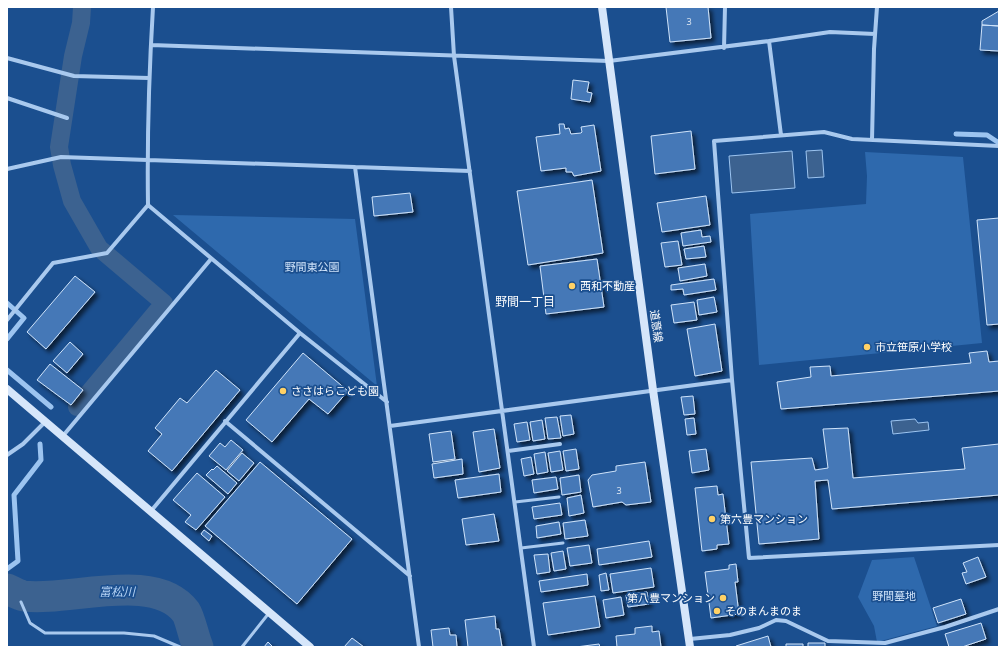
<svg xmlns="http://www.w3.org/2000/svg" width="1006" height="654" font-family="'Varela Round','Noto Sans JP',sans-serif">
<style>
.green{fill:#2e69ad}
.water{fill:#3c6290;stroke:#9cc4f0}
.lines{fill:none;stroke-linecap:round;stroke-linejoin:round}
.stream{stroke:#9cc4f0;stroke-width:5}
.canal{stroke:#3c6290;stroke-width:18}
.river{stroke:#3c6290;stroke-width:31}
.building{fill:#4478b7;stroke:#cfe3fa;filter:url(#shadow)}
.lane{stroke:#a9c9ee;stroke-width:3}
.street{stroke:#a9c9ee;stroke-width:4}
.secondary{stroke:#d6e6fa;stroke-width:8}
.poi-dot{fill:#ffd166;stroke:#1b4f8f;stroke-width:1.5}
.labels{text-anchor:middle;dominant-baseline:central;stroke-width:3.5;stroke-linejoin:round;paint-order:stroke}
.number-label{font-size:9px;fill:#d0dded}
.park-label{font-size:11px;fill:#cfe3fa;stroke:#1b4f8f}
.poi-label{font-size:11px;fill:#fff;stroke:#1b4f8f;text-anchor:start}
.street-label{font-size:11px;fill:#fff;stroke:#1b4f8f}
.neighbourhood-label{font-size:12px;fill:#fff;stroke:#1b4f8f}
.water-label{font-size:12px;font-style:italic;fill:#b5d3f5;stroke:#1b4f8f}
</style>
<defs>
<filter id="shadow"><feDropShadow dx="3.5" dy="3.5" stdDeviation="2" flood-color="#0009"/></filter>
</defs>
<rect width="100%" height="100%" fill="#1b4f8f"/>
<path class="green" d="M865,152L963,157L982,343L759,365L750,214L866,204L867,176Z
M173,215L355,219L377,386Z
M914,557L937,626L877,642L874,626L858,597L872,560Z"/>
<path class="water" d="M822,150L824,177L808,178L806,151Z
M792,151L795,188L732,193L729,156Z
M915,419L918,423L928,422L929,430L893,434L891,421Z"/>
<g class="lines">
<path class="stream" d="M956,134L987,135L999,143
M7,303L24,318L7,339
M7,370L51,407
M7,569L18,561L14,495L41,460L40,444
M7,584L8,589"/>
<path class="canal" d="M77,407L164,303L99,248L72,201L62,165L59,147L73,56L81,23L82,7"/>
<path class="river" d="M7,589C12,591 18,595 24,596C68,602 155,570 186,612C190,618 194,638 198,647"/>
</g>
<path class="building" d="M666,7H708L711,38L670,42Z
M999,11V26L982,25V21Z
M982,25L999,26V51L980,50Z
M573,80L589,82L587,92L592,93L590,102L571,99Z
M559,124H564L565,129L569,128L571,134L581,133L582,132L581,127L594,125L601,171L574,176L572,172H566V168L541,171L536,137L560,134Z
M691,131L695,169L655,174L651,136Z
M592,180L603,253L528,265L517,191Z
M410,193L413,212L374,216L372,197Z
M706,196L710,225L662,232L657,203Z
M999,218V324L987,325L977,220Z
M701,230L702,237L710,236L711,242L683,246L681,233Z
M678,241L682,265L665,267L661,243Z
M704,246L706,257L686,259L684,249Z
M597,259L604,307L546,314L540,266Z
M705,264L707,276L680,281L678,268Z
M75,276L95,292L46,349L27,332Z
M714,279L716,290L684,295L683,289L671,290V285Z
M714,297L717,312L699,315L697,300Z
M694,302L697,320L674,323L671,305Z
M715,324L722,371L695,376L687,329Z
M70,342L83,354L67,373L53,361Z
M987,351L989,362L999,361V391L781,409L777,382L811,377L810,367L830,366L831,376L971,363L969,353Z
M303,353L348,391L328,414L309,399L272,442L246,420Z
M50,364L83,390L71,405L37,380Z
M216,370L240,390L172,471L148,451L162,434L155,428L180,398L187,403Z
M693,396L695,414L684,415L681,397Z
M571,415L574,434L563,436L560,416Z
M557,417L561,438L548,439L545,418Z
M694,418L696,434L687,435L685,419Z
M542,420L545,439L533,441L530,422Z
M527,422L530,440L517,442L514,424Z
M848,428L853,478L965,469L962,448L999,444V495L832,509L828,480L815,481L819,539L759,544L751,462L812,458L815,470L828,468L823,429Z
M494,429L500,468L479,472L473,432Z
M451,431L455,459L433,462L429,434Z
M231,440L243,450L226,470L209,456L220,443L225,447Z
M576,449L579,469L566,471L563,451Z
M706,449L709,470L692,473L689,451Z
M560,451L563,470L551,472L548,453Z
M545,452L548,472L537,474L534,454Z
M242,453L254,463L239,481L227,471Z
M531,457L534,474L524,476L521,459Z
M462,459L463,474L434,478L432,464Z
M260,462L352,539L297,604L205,526Z
M645,462L651,502L626,505L622,502L593,507L588,480L592,475L616,471V466Z
M217,466L237,483L228,494L206,475L212,469L213,470Z
M197,473L225,497L196,530L185,522L191,515L173,500Z
M499,474L501,492L458,498L455,480Z
M579,475L581,492L562,495L560,478Z
M556,477L558,489L534,493L532,480Z
M717,486L718,495L723,494L729,544L717,545V549L702,551L695,488Z
M581,495L584,513L569,516L567,498Z
M560,503L562,515L534,519L532,507Z
M494,514L499,541L466,545L462,519Z
M585,520L588,536L565,539L563,523Z
M559,522L561,534L537,538L536,526Z
M204,530L212,536L209,541L201,534Z
M649,541L652,557L599,565L597,549Z
M589,545L592,563L570,566L567,548Z
M563,551L566,569L554,571L551,553Z
M548,554L550,572L537,574L534,555Z
M978,557L986,577L966,584L962,573L967,572L963,563Z
M736,564L738,582H735L739,614L711,618L705,572L729,569V565Z
M651,568L654,587L613,593L610,574Z
M606,573L609,590L601,591L599,575Z
M587,574L588,585L541,592L539,581Z
M647,592L649,604L628,607L626,595Z
M595,596L600,627L548,635L543,603Z
M621,597L624,615L606,618L603,600Z
M961,599L966,614L938,623L933,608Z
M495,616L496,629H499L502,647H468L465,620Z
M981,623L986,639L962,647H949L945,634Z
M652,626V632L659,631L661,647H617L616,636L635,634V628Z
M449,628L450,635H456L457,647H433L431,630Z
M768,636L771,647H737L736,646Z
M352,638L364,647H344Z
M268,642L273,647H264Z
M808,643H825V647H808Z
M599,644L600,647H576Z
M786,644H803V647H786Z"/>
<g class="lines">
<path class="lane" d="M515,502L559,497
M521,548L563,543
M21,602L30,623L45,633H124L154,636L180,647
M242,647L269,613"/>
<path class="street" d="M153,7C149,73 147,139 148,205L300,333L387,402
M451,7L454,56L534,647
M769,41L830,32L875,34
M151,45L609,61L769,41L781,135
M724,48L725,7
M7,58L74,76L149,78
M7,98L67,118
M872,140L874,49L877,7
M999,146L852,139L824,132L714,141L732,380L749,558L999,545
M355,167L419,647
M7,169L61,157L470,171
M7,320L53,263L107,253L148,205
M225,421L410,576
M390,426L732,380
M62,437L211,259
M508,451L560,444
M7,455L23,444L45,422
M151,511L300,333
M690,639L730,635L759,628L776,620L786,621L828,641L885,643L945,627L999,609"/>
<path class="secondary" d="M602,7L653,390L690,647
M7,389L310,647"/>
</g>
<g class="poi-dot">
<circle cx="572" cy="286" r="4"/>
<circle cx="867" cy="347" r="4"/>
<circle cx="283" cy="391" r="4"/>
<circle cx="712" cy="519" r="4"/>
<circle cx="723" cy="598" r="4"/>
<circle cx="717" cy="611" r="4"/>
</g>
<g class="labels">
<g class="number-label">
<text x="689" y="22">3</text>
<text x="619" y="491">3</text>
</g>
<g class="park-label">
<text x="312" y="267">野間東公園</text>
<text x="894" y="596">野間墓地</text>
</g>
<g class="poi-label">
<text x="580" y="286">西和不動産</text>
<text x="875" y="347">市立笹原小学校</text>
<text x="291" y="391">ささはらこども園</text>
<text x="720" y="519">第六豊マンション</text>
<text x="715" y="598" text-anchor="end">第八豊マンション</text>
<text x="725" y="611">そのまんまのま</text>
</g>
<g class="street-label">
<text transform="translate(656 326) rotate(82)">道意線</text>
</g>
<g class="neighbourhood-label">
<text x="525" y="302">野間一丁目</text>
</g>
<g class="water-label">
<text x="117" y="592">富松川</text>
</g>
</g>
<rect width="1006" height="654" fill="none" stroke="#ffffff" stroke-width="16"/>
</svg>
